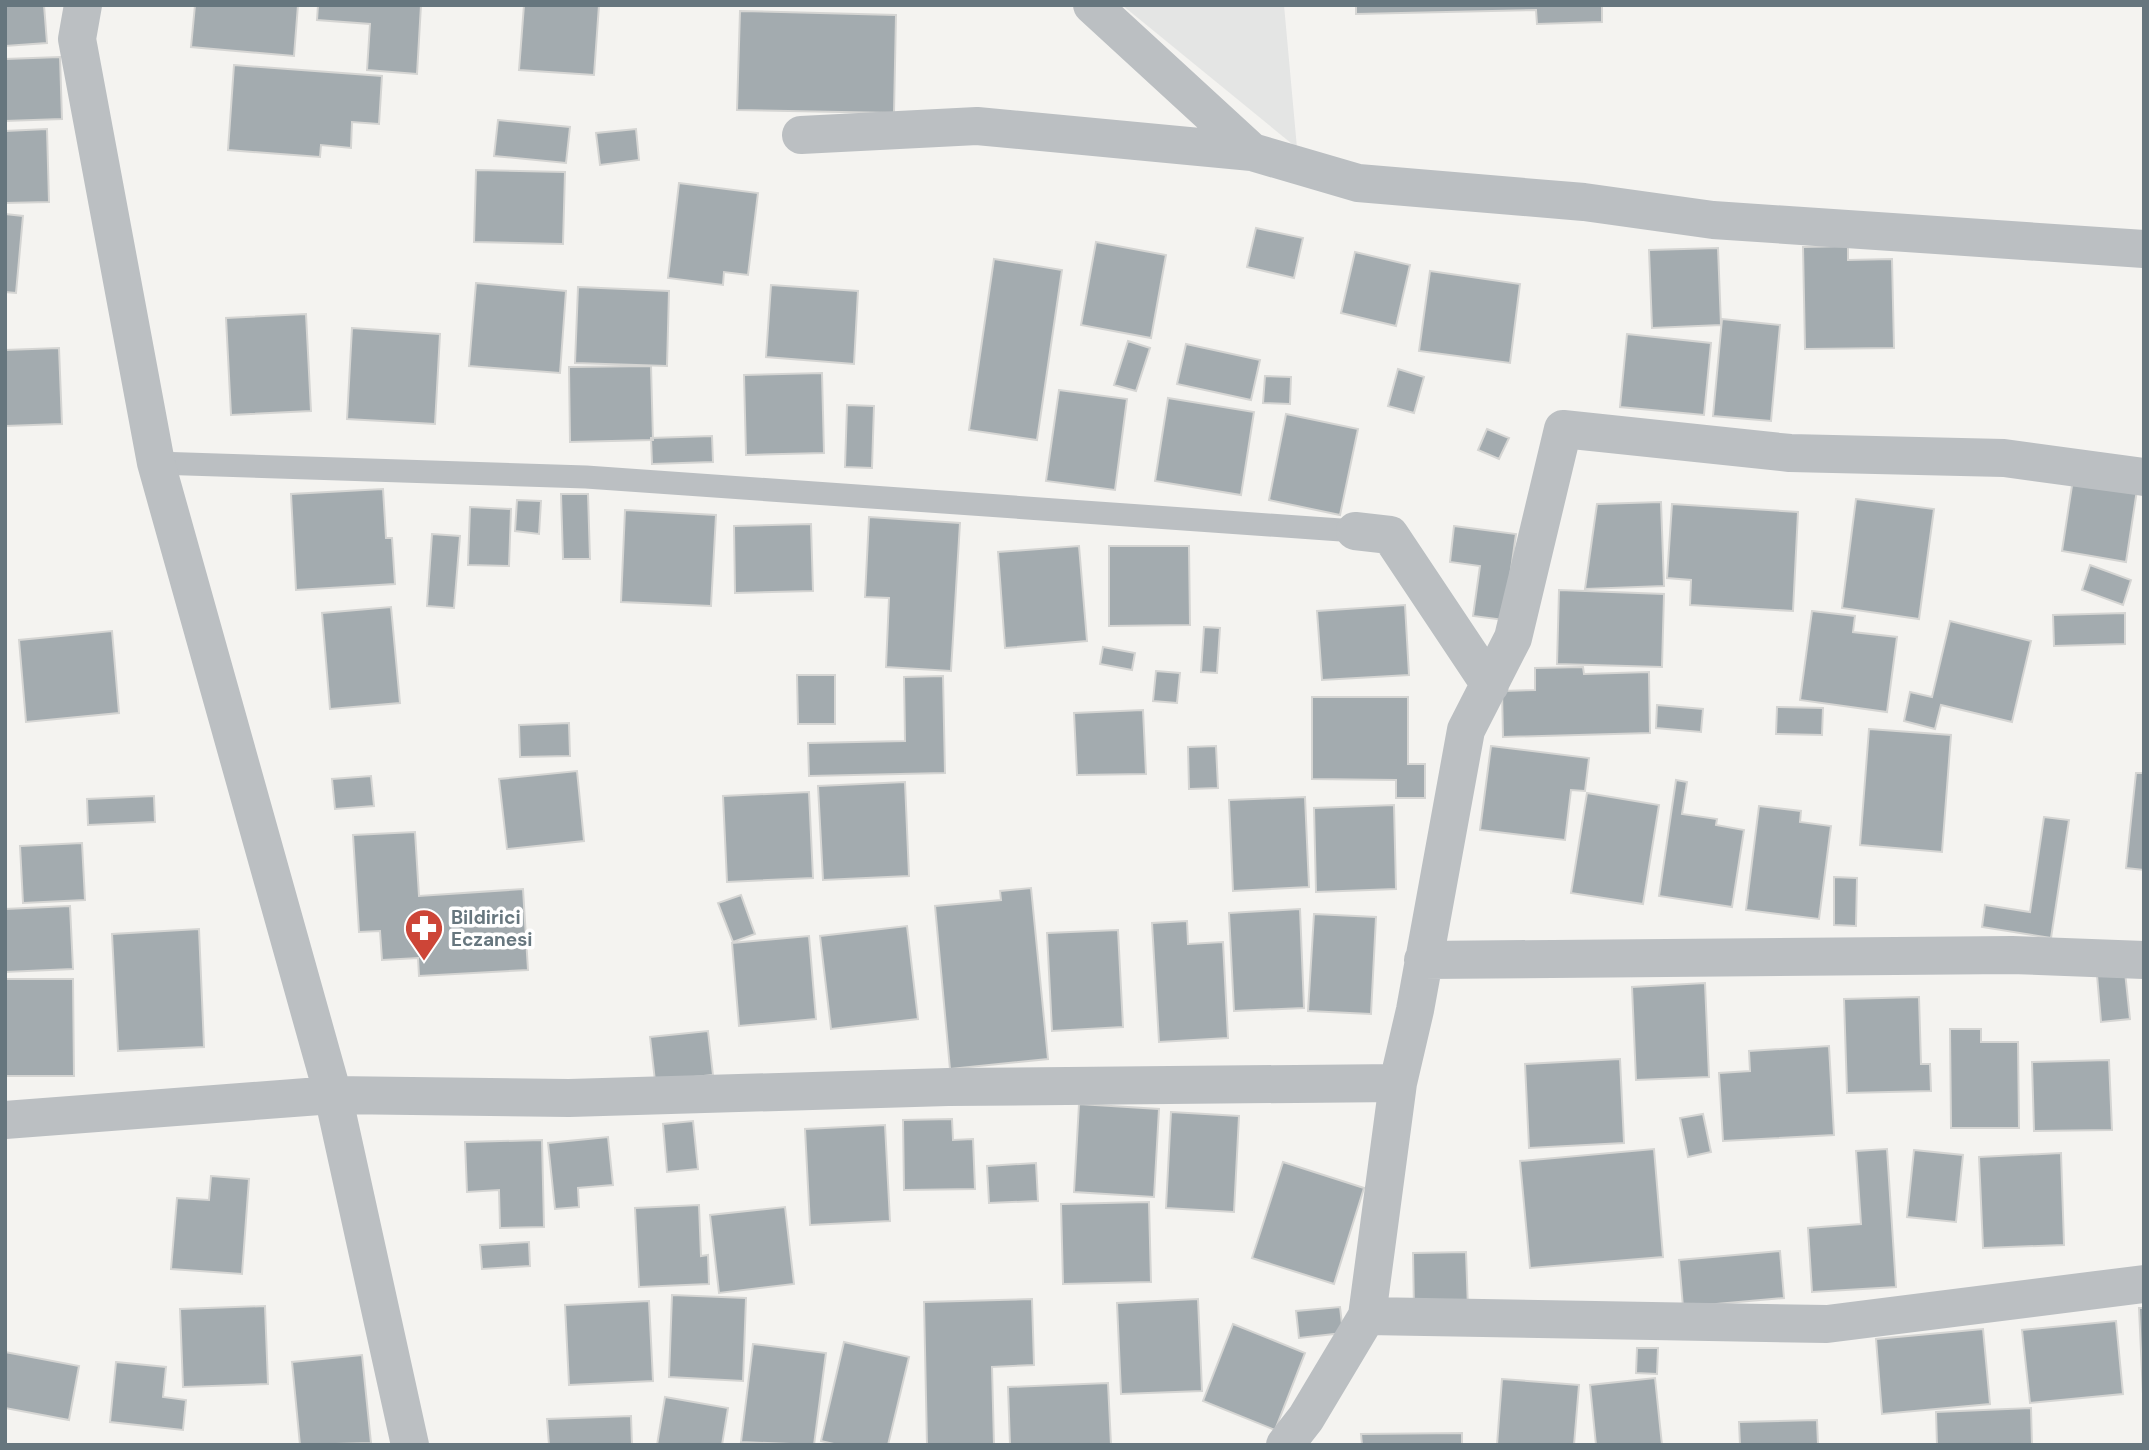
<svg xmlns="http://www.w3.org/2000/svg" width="2149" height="1450" font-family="'DM Sans',sans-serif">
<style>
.built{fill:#e4e5e4}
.building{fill:#a3abaf;stroke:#d5d5d3;stroke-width:2}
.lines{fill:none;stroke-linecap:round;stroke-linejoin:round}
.service{stroke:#bbbfc2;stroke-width:23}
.minor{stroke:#bbbfc2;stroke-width:38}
.labels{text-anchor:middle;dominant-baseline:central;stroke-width:7;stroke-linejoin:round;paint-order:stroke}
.poi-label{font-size:19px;font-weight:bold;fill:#66767e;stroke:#fff;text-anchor:start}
</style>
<rect width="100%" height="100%" fill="#f4f3f0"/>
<path class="built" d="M1122,5H1284L1297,148Z"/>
<path class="building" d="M5,5H44L47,43L5,46Z
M195,5H298L294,56L191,47Z
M318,5H421L417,74L367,70L370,24L317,20Z
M524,5H599L594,75L519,70Z
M1356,5H1602V22L1537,24L1536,10L1356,14Z
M740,11L896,15L894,113L737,110Z
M60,57L62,119L5,121V59Z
M234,65L382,76L379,124L352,122L351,148L321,145L320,157L228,150Z
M498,120L570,127L566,163L494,156Z
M47,129L49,202L5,203V131Z
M636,129L639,160L600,165L596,133Z
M476,170L565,172L563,244L474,242Z
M679,183L758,193L748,275L724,272L723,285L668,278Z
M5,214L23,216L16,293L5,292Z
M1256,228L1303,238L1294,278L1247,267Z
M1096,242L1166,255L1151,338L1081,325Z
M1848,246V260L1892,259L1894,348L1805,349L1803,247Z
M1718,248L1721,325L1652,328L1649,250Z
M1355,252L1410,265L1396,326L1341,313Z
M994,259L1062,270L1037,440L969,430Z
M1430,271L1520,284L1510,363L1419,351Z
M476,283L566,291L560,373L469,366Z
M771,285L858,291L854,364L766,357Z
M578,287L669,291L667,366L575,363Z
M306,314L311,411L231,415L226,318Z
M1722,319L1780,325L1771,421L1713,416Z
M352,328L440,334L435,424L347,419Z
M1627,334L1711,343L1704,415L1620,407Z
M1128,341L1150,348L1136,391L1114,385Z
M1186,344L1260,360L1251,400L1177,384Z
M59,348L62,424L5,426V350Z
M651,366L653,440L570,442L569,367Z
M1398,369L1424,377L1414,413L1388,406Z
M822,373L824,453L746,455L744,375Z
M1265,376L1291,377L1290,404L1263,403Z
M1059,390L1127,399L1115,490L1046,481Z
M1168,398L1254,412L1241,495L1155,481Z
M847,405L874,406L872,468L845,467Z
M1286,414L1358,429L1340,515L1269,500Z
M1487,429L1509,438L1499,459L1478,450Z
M712,436L713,462L652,464L651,438Z
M2073,479L2137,490L2126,562L2062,551Z
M383,489L386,538H392L395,584L296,590L291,494Z
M561,494H588L590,559H563Z
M1856,499L1934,509L1919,619L1842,608Z
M517,500L541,501L539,534L515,531Z
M1661,502L1664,586L1585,589L1597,504Z
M1672,504L1798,512L1793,611L1690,605L1691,580L1667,578Z
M470,507L511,509L509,566L468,565Z
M625,510L716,515L711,606L621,602Z
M869,517L960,523L951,671L886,667L889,598L865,597Z
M811,524L813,591L735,593L734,526Z
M1454,526L1516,534L1504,620L1473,616L1480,566L1450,562Z
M432,534L460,536L454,608L427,606Z
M1079,546L1087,641L1005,648L998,552Z
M1109,546H1189L1190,625L1109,626Z
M2090,565L2131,580L2123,605L2082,590Z
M1559,590L1664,594L1662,667L1557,664Z
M1405,605L1409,675L1322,680L1317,611Z
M391,607L400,703L330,709L322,613Z
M1812,611L1855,616L1853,632L1897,637L1887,712L1800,700Z
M2125,613V644L2054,646L2053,615Z
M1950,621L2031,641L2012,722L1941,705L1935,729L1904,721L1910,692L1932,697Z
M1204,627L1220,628L1217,673L1201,672Z
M112,631L119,713L26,722L19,640Z
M1103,647L1135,653L1132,670L1100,664Z
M1583,667L1584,674L1649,672L1650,733L1503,737L1502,691L1535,690V668Z
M1156,671L1180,673L1177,703L1153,701Z
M797,675H835V724H798Z
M943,676L945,773L809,776L808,743L905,741L904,677Z
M1312,697H1408V764H1425V798H1396V780L1312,779Z
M1657,705L1703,709L1701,732L1656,728Z
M1777,707L1823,708L1822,735L1776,734Z
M1143,710L1146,774L1077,775L1074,713Z
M569,723L570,756L520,757L519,725Z
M1869,729L1951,735L1942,852L1860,845Z
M1216,746L1218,788L1189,789L1188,747Z
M1491,746L1589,758L1585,791L1571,790L1565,840L1480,830Z
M577,771L584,841L507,849L499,779Z
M2136,773H2144V870L2126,868Z
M371,776L374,806L335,809L332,779Z
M1676,780L1687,782L1682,814L1717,819L1716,825L1744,830L1732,907L1659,896Z
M905,782L909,876L823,880L818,786Z
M809,792L813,878L727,882L723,796Z
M1587,793L1659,805L1643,904L1571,893Z
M154,796L155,822L88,825L87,799Z
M1305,797L1309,887L1233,891L1229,800Z
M1394,805L1396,889L1316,892L1314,808Z
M1759,806L1801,811L1800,822L1831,826L1819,919L1746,910Z
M2044,817L2069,820L2051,938L1982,927L1985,905L2030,912Z
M415,832L419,896L523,889L528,970L419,976L418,958L382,960L380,931L359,932L353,835Z
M82,843L85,900L23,903L20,846Z
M1834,877L1857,878L1856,926L1834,925Z
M1031,888L1048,1059L950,1069L935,906L1001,900L1000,891Z
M741,895L755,934L733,942L718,903Z
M70,906L73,969L5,972V909Z
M1300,909L1304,1008L1234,1011L1229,913Z
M1314,914L1376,917L1371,1014L1308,1011Z
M1187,921L1188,944L1223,942L1228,1038L1159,1042L1152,923Z
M907,926L918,1019L831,1029L820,936Z
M199,929L204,1047L118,1051L112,934Z
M1118,930L1123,1027L1052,1031L1047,933Z
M809,936L816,1019L739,1026L732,943Z
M2125,972L2130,1019L2101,1022L2097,975Z
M5,979H73L74,1076H5Z
M1705,983L1709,1077L1636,1080L1632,987Z
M1919,997L1921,1064H1930L1931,1091L1847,1093L1844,999Z
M1950,1029H1981V1042H2018L2019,1128H1951Z
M708,1031L713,1075L655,1081L650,1037Z
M1829,1046L1834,1135L1723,1141L1719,1073L1750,1071L1749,1051Z
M1620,1059L1624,1143L1529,1148L1525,1064Z
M2109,1060L2112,1130L2034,1131L2032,1062Z
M1079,1104L1159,1109L1154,1197L1074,1192Z
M1171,1112L1239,1116L1234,1212L1166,1208Z
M1703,1114L1711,1152L1688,1157L1680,1118Z
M952,1119L953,1140L973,1139L975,1189L904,1190L903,1120Z
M693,1121L698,1169L667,1172L663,1124Z
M885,1125L890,1221L810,1225L805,1129Z
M608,1137L613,1185L578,1188L579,1207L555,1209L548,1143Z
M542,1140L544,1227L500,1228L499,1190L467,1192L465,1142Z
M1654,1149L1663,1257L1530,1268L1520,1161Z
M1887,1149L1896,1287L1812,1292L1808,1228L1861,1224L1856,1151Z
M1914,1150L1963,1155L1956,1222L1907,1217Z
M2061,1153L2064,1245L1983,1248L1979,1157Z
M1283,1162L1364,1188L1334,1284L1252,1258Z
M1036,1163L1038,1201L989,1203L987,1166Z
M211,1176L249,1179L242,1274L171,1269L177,1198L209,1200Z
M1149,1202L1151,1282L1063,1284L1061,1204Z
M699,1205L701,1256L708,1255L709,1284L639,1287L635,1208Z
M785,1207L794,1284L719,1293L710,1215Z
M529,1242L530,1266L482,1269L480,1245Z
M1780,1251L1784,1298L1683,1307L1679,1260Z
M1466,1252L1468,1309L1414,1311L1413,1253Z
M672,1295L746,1298L743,1381L669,1377Z
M1032,1299L1034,1365L992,1367L994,1445H927L924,1302Z
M1198,1299L1202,1391L1121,1394L1117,1303Z
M649,1301L653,1381L569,1385L565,1305Z
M265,1306L268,1384L183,1387L180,1309Z
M1340,1307L1343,1333L1299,1338L1296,1311Z
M2139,1308H2144V1394H2143Z
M2116,1321L2123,1394L2030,1403L2022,1330Z
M1233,1324L1305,1353L1275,1430L1203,1401Z
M1983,1329L1990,1404L1882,1414L1876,1339Z
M844,1342L909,1357L888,1445H838L821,1441Z
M753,1344L826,1353L814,1445L741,1442Z
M1637,1348H1658L1657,1374L1636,1373Z
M5,1352L79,1366L69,1420L5,1408Z
M362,1355L371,1443L300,1445L292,1362Z
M116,1362L166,1367L163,1397L186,1400L183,1430L110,1422Z
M1655,1378L1662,1445H1596L1590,1385Z
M1502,1379L1579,1385L1574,1445H1497Z
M1108,1383L1111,1445H1010L1008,1387Z
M665,1397L728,1408L722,1445H657Z
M2031,1408L2032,1445H1937L1936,1412Z
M631,1416L632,1445H549L547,1419Z
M1817,1420L1818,1445H1740L1739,1422Z
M1462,1433V1445H1362L1361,1434Z"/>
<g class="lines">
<path class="service" d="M156,463L586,477L1355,531"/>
<path class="minor" d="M83,5L77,39L156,463L333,1095L410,1445
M1092,5L1252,152L1358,183L1584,202L1713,220L2144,249
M801,135L977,126L1252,152
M1355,531L1390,535L1490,685
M1423,960L2012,955L2144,960
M5,1120L333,1095L569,1098L948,1087L1398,1083
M1367,1316L1827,1324L2144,1284
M1285,1445L1306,1418L1367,1316L1398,1083L1415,1010L1466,730L1513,638L1563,429L1790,453L2004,458L2144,477"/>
</g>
<defs>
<g id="pharmacy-pin" transform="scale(2.0125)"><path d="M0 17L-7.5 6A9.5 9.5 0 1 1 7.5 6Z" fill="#cd4537" stroke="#fff"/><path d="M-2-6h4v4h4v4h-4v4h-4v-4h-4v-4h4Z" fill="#fff"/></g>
</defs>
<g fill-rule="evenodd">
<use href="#pharmacy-pin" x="424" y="928"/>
</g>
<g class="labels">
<g class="poi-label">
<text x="451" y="917">Bildirici<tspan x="451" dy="22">Eczanesi</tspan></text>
</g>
</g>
<rect width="2149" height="1450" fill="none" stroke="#66767e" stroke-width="14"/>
</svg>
